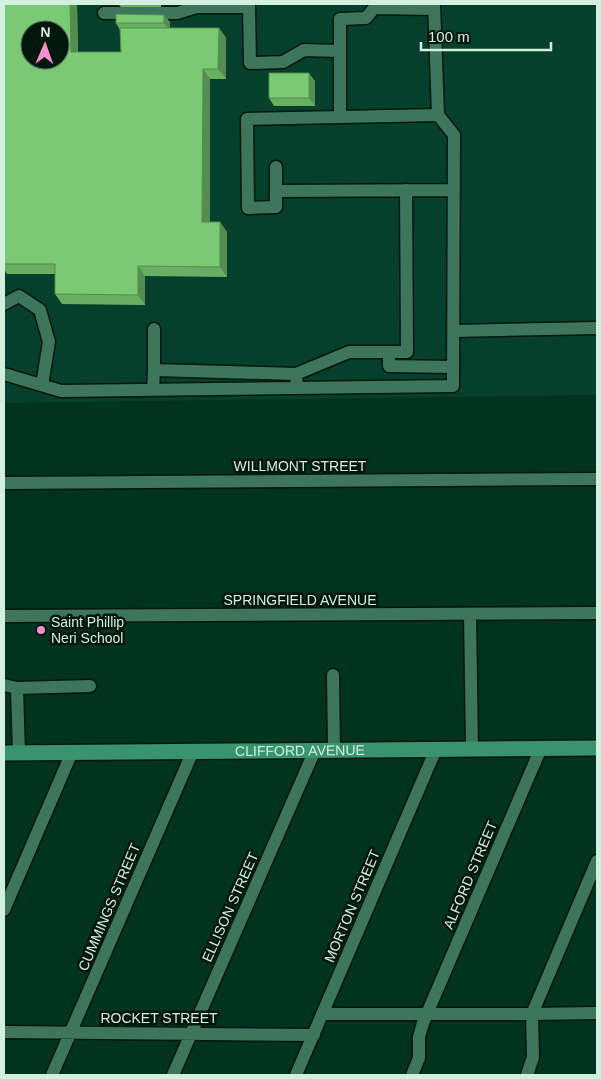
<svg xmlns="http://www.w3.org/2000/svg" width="601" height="1079" font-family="Arial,sans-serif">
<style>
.built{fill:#06402c;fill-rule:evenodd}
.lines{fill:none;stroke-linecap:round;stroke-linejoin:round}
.minor-casing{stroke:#00180c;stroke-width:15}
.major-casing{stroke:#00180c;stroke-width:18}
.minor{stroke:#3d765c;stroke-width:12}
.major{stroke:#39936e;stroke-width:15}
.wall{fill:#68ae63}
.shaded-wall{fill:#558d50}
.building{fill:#79ca73;stroke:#558d50;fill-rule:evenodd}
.poi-dot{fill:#f690d0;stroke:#01170d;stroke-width:2}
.labels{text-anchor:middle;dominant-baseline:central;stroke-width:5;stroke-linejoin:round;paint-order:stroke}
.street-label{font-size:14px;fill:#d2efdf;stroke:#01170d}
.poi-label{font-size:14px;fill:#d2efdf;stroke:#01170d;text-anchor:start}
</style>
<rect width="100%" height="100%" fill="#023220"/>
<path class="built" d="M4,4H597V395L4,403ZM30,30H60V60H30Z"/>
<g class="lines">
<g class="minor-casing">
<path id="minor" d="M249,4L250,63L283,62L304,50L340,51
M104,13H177L197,7H249
M340,117L438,115
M276,167V207L248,208L247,119L340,117V19L366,18L374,8L434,9
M276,191L454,190
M4,304L19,296L40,310L49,342L42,385
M454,331L597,328
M389,352V366L453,367
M154,370V329
M4,374L61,391L453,386L454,135L438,115L434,4
M297,388L296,374L349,352H407L406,190
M153,390L154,370L296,374
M4,483L597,479
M470,615L472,748
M4,616L597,613
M333,675L334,750
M4,685L17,688
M19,753L17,688L90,686
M4,910L72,752
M322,1014H532L597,1013
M4,1032L314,1035
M52,1075L193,751
M173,1075L315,750
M296,1075L436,749
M412,1075L419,1058V1037L423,1023L541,748
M527,1075L533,1057L532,1014L597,861"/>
</g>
<g class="major-casing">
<g id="major">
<path id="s1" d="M4,753L597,748"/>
</g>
</g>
<use href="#minor" class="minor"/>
<use href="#major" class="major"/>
</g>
<path class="wall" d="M4,4H77L78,52H121L120,30L116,23L170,22V28H219L226,38V79H210V222L227,232V277L145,276V305L62,304L55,294V274H7L4,269Z
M118,4H161V7H121Z
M315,81V106H274L269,98Z"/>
<path class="shaded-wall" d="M70,4H77L78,63L71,52Z
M164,15L170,22V31L164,23Z
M219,28L226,38V79L218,69Z
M203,69L210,79V232L202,222Z
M309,73L315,81V106L309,98Z
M220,222L227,232V277L220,267Z
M138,266L145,276V305L138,295Z"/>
<path class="building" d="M4,4H70L71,52H121L120,28H219L218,69H203L202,222H220V267L138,266V295L55,294V264H4ZM30,30H60V60H30Z
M116,14L164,15V23H116Z
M269,73H309V98H269Z"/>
<circle class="poi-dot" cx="41" cy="630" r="5"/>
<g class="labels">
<g class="street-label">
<text x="300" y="466">WILLMONT STREET</text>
<text x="300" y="600">SPRINGFIELD AVENUE</text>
<text stroke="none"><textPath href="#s1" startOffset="296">CLIFFORD AVENUE</textPath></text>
<text transform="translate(470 875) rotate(-67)">ALFORD STREET</text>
<text transform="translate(352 906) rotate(-67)">MORTON STREET</text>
<text transform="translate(109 907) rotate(-67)">CUMMINGS STREET</text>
<text transform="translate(230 907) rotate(-66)">ELLISON STREET</text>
<text x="159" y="1018">ROCKET STREET</text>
</g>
<g class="poi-label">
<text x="51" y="622">Saint Phillip<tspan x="51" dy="16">Neri School</tspan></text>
</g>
</g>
<rect width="601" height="1079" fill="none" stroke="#d2efdf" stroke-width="10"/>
<g transform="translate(45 45) rotate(2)"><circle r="24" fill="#01170d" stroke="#556d61"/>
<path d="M0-4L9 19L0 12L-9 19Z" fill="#f690d0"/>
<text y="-8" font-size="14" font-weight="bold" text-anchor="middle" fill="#d2efdf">N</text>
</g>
<path d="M421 42v8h130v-8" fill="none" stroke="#d2efdf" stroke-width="2.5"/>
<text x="428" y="42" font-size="15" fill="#d2efdf" stroke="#01170d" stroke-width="4" paint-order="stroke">100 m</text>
</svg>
